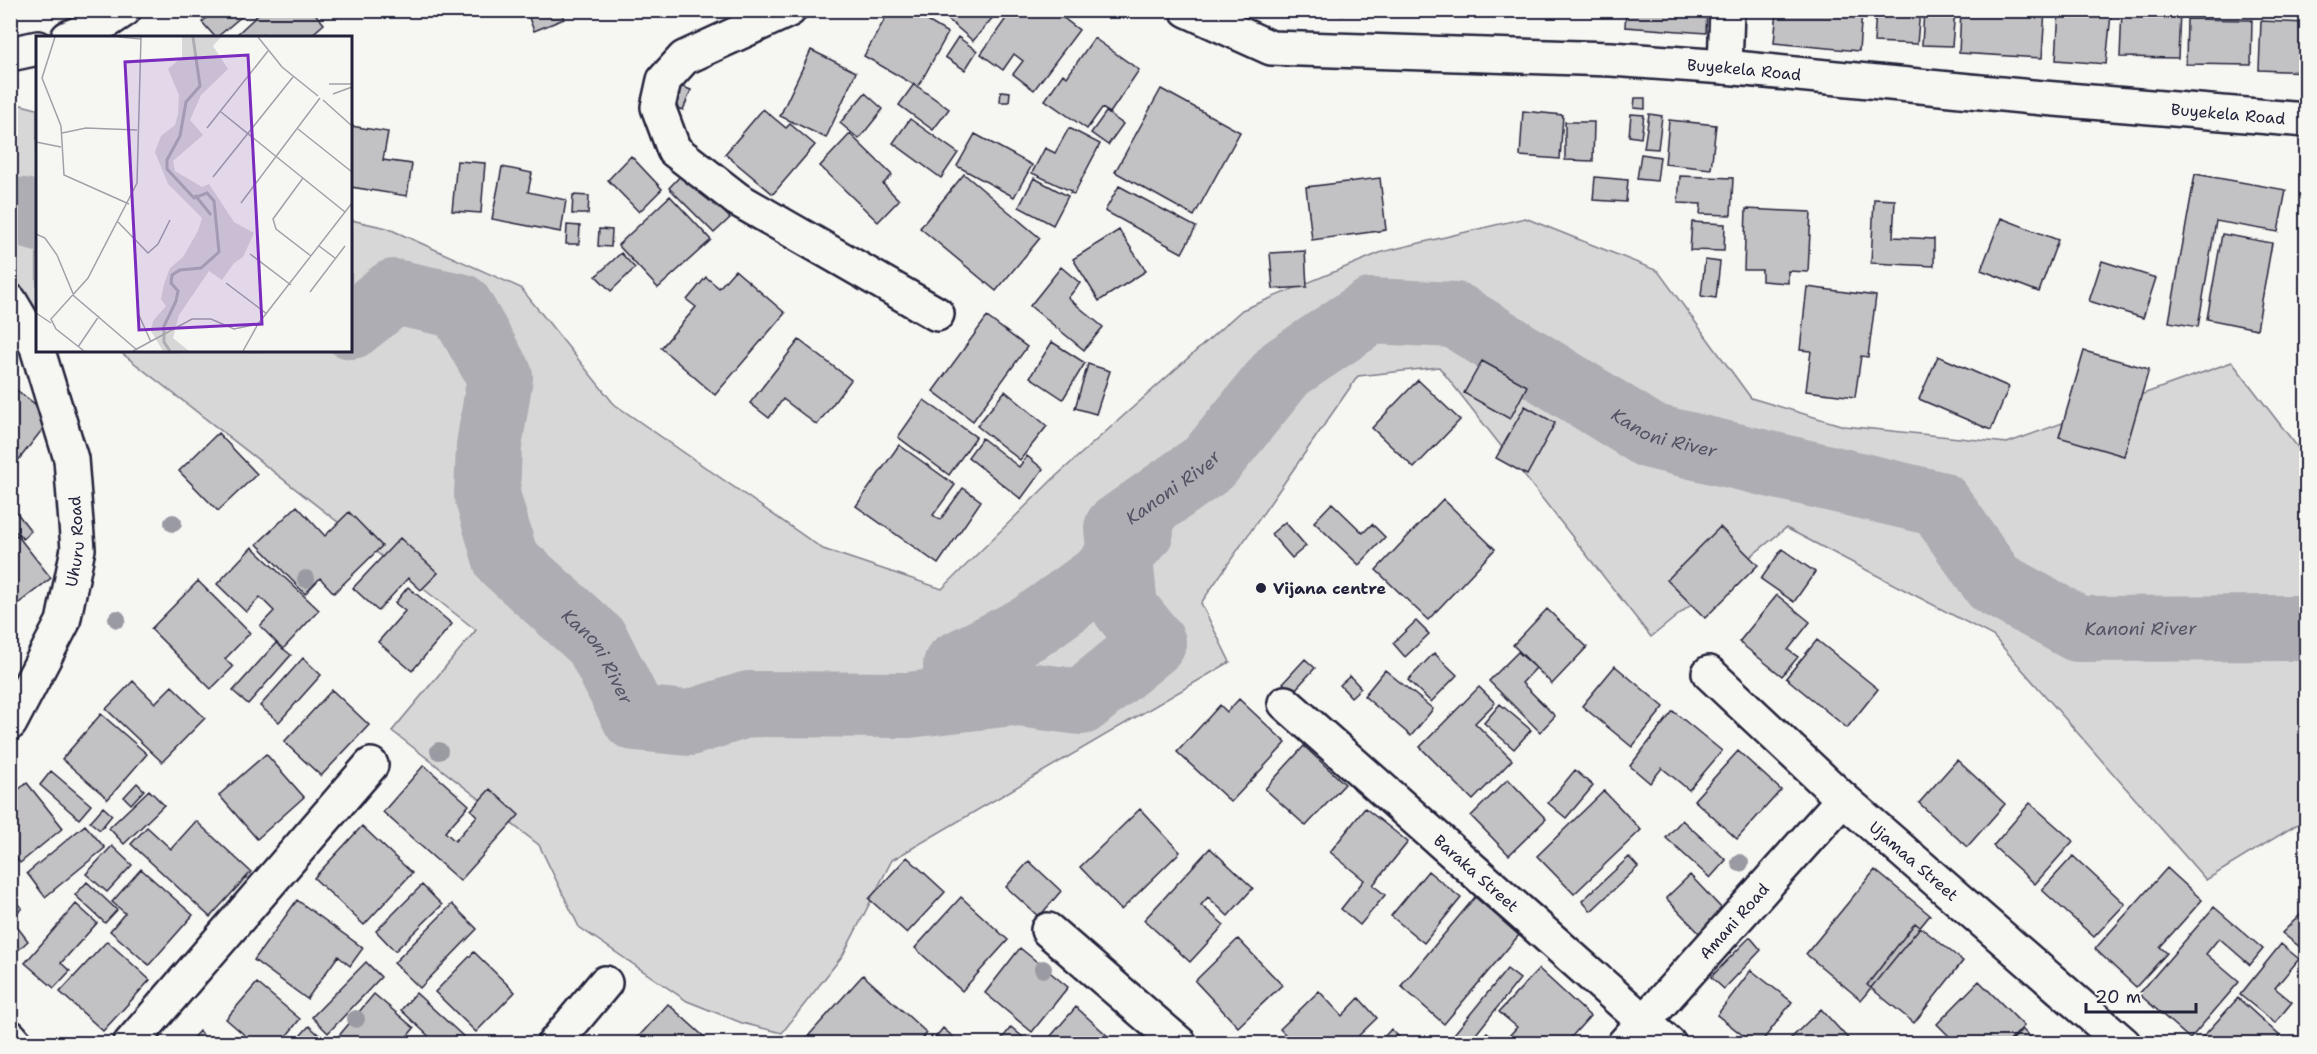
<svg xmlns="http://www.w3.org/2000/svg" width="2317" height="1054" font-family="'Shantell Sans',sans-serif">
<style>
.green{fill:#d7d7d7;stroke:#7c7c89;stroke-width:1.5}
.lines{fill:none;stroke-linecap:round;stroke-linejoin:round}
.river{stroke:#adadb3;stroke-width:66}
.building{fill:#c2c2c4;stroke:#22223b;stroke-width:1.5}
.street-casing{stroke:#22223b;stroke-width:38}
.street{stroke:#f6f6f2;stroke-width:33}
.tree{fill:#9a9aa3}
.poi-dot{fill:#22223b;stroke:#f6f6f2;stroke-width:2}
.labels{text-anchor:middle;dominant-baseline:central;stroke-width:4.5;stroke-linejoin:round;paint-order:stroke}
.street-label{font-size:16px;fill:#22223b;stroke:#f6f6f2}
.poi-label{font-size:16px;font-weight:bold;fill:#22223b;stroke:#f6f6f2;text-anchor:start}
.water-label{font-size:18px;font-style:italic;fill:#535365;stroke:#f6f6f2}
.inset-river{fill:none;stroke:#adadb3;stroke-width:3}
.inset-road{fill:none;stroke:#a1a1a9;stroke-width:1.5}
.view{fill:#7b2cbf;fill-opacity:0.15;stroke:#7b2cbf;stroke-width:3}
.inset-edge{fill:none;stroke:#22223b;stroke-width:3}
</style>
<rect width="100%" height="100%" fill="#f6f6f2"/>
<filter id="ink" filterUnits="userSpaceOnUse"><feTurbulence type="fractalNoise" baseFrequency=".0167" numOctaves="2"/><feDisplacementMap in="SourceGraphic" scale="12" xChannelSelector="R" yChannelSelector="G"/><feConvolveMatrix kernelMatrix="1 2 1 2 8 2 1 2 1" color-interpolation-filters="sRGB"/></filter>
<g filter="url(#ink)">
<path class="green" d="M10,102L37,109V320L11,312Z
M1525,218L1658,271L1751,398L1844,426L2007,443L2232,362L2306,458V819L2206,880L1993,636L1786,528L1651,637L1439,367L1358,376L1201,603L1230,662L892,860L843,955L782,1033L742,1023L687,1001L579,927L539,845L392,731L476,630L119,351H351V220L387,228L521,288L614,404L823,549L942,589L1055,477L1242,310L1382,252Z"/>
<g class="lines">
<g class="river">
<path d="M10,210L23,211L38,219"/>
<path id="s1" d="M351,326L394,292L460,306L500,377L489,446L487,495L506,560L597,642L635,718L689,723L749,704L908,705L1012,693L1081,702L1153,643L1125,608L1117,528L1209,463L1285,369L1371,311L1455,315L1650,436L1939,504L1994,583L2078,629L2306,628"/>
<path d="M956,665L1031,627L1102,576L1141,531"/>
</g>
</g>
<path class="building" d="M216,10H249L216,38L202,22Z
M263,10H312L324,24L308,38H266L263,34L260,38H233Z
M526,10H560L564,19L534,31Z
M890,10H909L948,33L918,87L864,56Z
M937,10H999L973,41Z
M1012,10H1053L1079,30L1034,90L1013,74L1023,61L1014,54L1003,70L981,54Z
M1308,10H1343V15Z
M1626,10H1707L1706,33L1625,27Z
M1777,10H1862L1859,51L1774,43Z
M1876,10H1920L1917,44L1874,42Z
M1924,10H1955L1952,46L1922,45Z
M1961,10H2045L2042,58L1959,53Z
M2059,10L2111,14L2106,64L2056,60Z
M2122,10L2180,11L2178,58L2120,57Z
M2261,10H2295V18L2260,15Z
M2187,19L2252,20L2251,65L2186,64Z
M2261,21L2306,23V72L2259,70Z
M958,37L977,51L965,70L945,57Z
M1094,38L1139,70L1110,113L1102,108L1087,129L1045,100L1063,74L1067,77Z
M811,50L856,72L826,138L780,116Z
M675,84L691,90L683,110L666,104Z
M914,84L949,109L933,130L899,105Z
M1161,89L1240,132L1194,216L1115,172Z
M1001,91L1010,92L1009,102H1000Z
M865,93L883,109L859,139L840,123Z
M1635,98H1645V109L1634,108Z
M763,109L786,128L790,124L815,145L773,194L725,154Z
M1523,111L1563,115L1560,159L1520,156Z
M1106,112L1123,124L1108,145L1091,133Z
M1631,114L1644,115L1641,138L1629,136Z
M1649,114L1662,116L1658,149L1644,148Z
M910,119L958,153L941,178L893,143Z
M1669,120L1716,125L1711,169L1665,164Z
M1565,122H1594L1593,161L1565,160Z
M351,126L388,132L383,160L412,164L407,196L351,187Z
M1069,128L1100,144L1074,194L1070,193L1071,191L1032,173L1045,148L1055,153Z
M850,134L892,175L883,184L899,200L878,222L820,166Z
M975,134L1032,165L1014,197L957,166Z
M1641,154L1660,157L1657,181L1637,179Z
M631,156L662,189L639,212L608,180Z
M457,161L485,163L481,213L452,211Z
M502,167L532,173L528,192L566,200L561,232L492,219Z
M684,172L730,218L714,233L669,188Z
M964,174L1040,238L996,291L920,228Z
M2195,174L2286,190L2278,232L2216,221L2198,327L2169,322Z
M1680,176L1733,178L1731,215L1700,214L1701,204L1678,203Z
M1595,177L1628,180L1626,202L1593,200Z
M1034,178L1068,196L1053,225L1019,207Z
M1380,178L1386,230L1312,240L1306,187Z
M1119,186L1196,227L1182,253L1105,211Z
M573,195L589,196L588,214H572Z
M670,196L711,240L658,288L618,245Z
M1874,199L1895,200L1893,237L1934,239V266L1871,263Z
M1746,209L1811,212L1808,272L1788,271V283L1762,281V270H1744Z
M2001,218L2058,240L2039,292L1981,270Z
M1692,222L1725,224L1724,251L1690,250Z
M567,225L580,226L579,244H566Z
M599,229L612,230L611,247L598,246Z
M1119,230L1146,271L1099,301L1073,259Z
M2222,234L2272,243L2257,329L2207,319Z
M1305,251L1307,287L1273,289L1270,253Z
M621,253L635,268L611,291L596,276Z
M1705,260L1720,262L1716,298L1701,296Z
M2102,261L2156,278L2143,318L2089,301Z
M1061,267L1080,283L1068,298L1103,327L1084,350L1030,306Z
M735,270L785,313L715,395L661,348L696,307L687,300L706,277L719,288Z
M1807,287L1876,296L1868,357L1861,356L1855,397L1806,391L1811,351L1800,350Z
M987,317L1027,347L973,421L933,391Z
M799,340L851,380L817,425L783,399L769,418L750,403Z
M1052,342L1085,363L1063,399L1030,377Z
M2084,351L2149,369L2124,456L2059,437Z
M1938,356L2009,387L1991,430L1919,399Z
M1482,361L1527,386L1510,419L1464,393Z
M1088,364L1110,371L1096,414L1075,408Z
M1418,380L1460,420L1414,468L1372,428Z
M10,385L52,417L10,471Z
M1005,391L1047,426L1020,460L977,426Z
M924,400L976,437L949,475L898,437Z
M1525,406L1555,423L1527,475L1496,458Z
M218,433L257,474L218,511L179,471Z
M982,438L1019,467L1027,456L1043,469L1021,499L968,457Z
M899,445L955,485L933,515L940,520L963,488L981,501L938,564L856,506Z
M1443,499L1495,549L1428,620L1376,570Z
M1332,503L1363,533L1372,524L1385,537L1359,565L1314,522Z
M10,504L31,531L23,539L17,532L10,537Z
M297,506L325,536L349,512L382,546L334,593L320,578L305,594L257,544Z
M1285,522L1306,546L1292,558L1271,534Z
M1720,527L1758,565L1705,618L1667,580Z
M17,535L51,578L10,610V540Z
M400,538L438,573L421,590L408,578L378,611L353,588Z
M252,547L319,610L283,649L260,626L274,611L260,597L246,612L217,584Z
M1782,549L1815,572L1794,602L1761,579Z
M198,581L250,633L225,659L233,667L211,689L151,629Z
M408,587L452,624L412,671L378,642L405,611L395,603Z
M1777,595L1810,622L1788,650L1798,657L1782,676L1739,642Z
M1547,609L1587,647L1552,684L1513,645Z
M1416,621L1429,634L1405,657L1393,643Z
M1817,640L1878,689L1847,728L1786,678Z
M276,643L291,655L248,704L233,691Z
M1518,652L1536,668L1522,683L1555,716L1540,732L1489,681Z
M1434,653L1457,675L1431,702L1408,680Z
M303,658L321,675L279,722L260,706Z
M1305,659L1315,668L1293,692L1283,683Z
M1615,666L1664,707L1632,747L1582,706Z
M1385,670L1433,709L1411,736L1364,696Z
M1350,676L1361,688L1351,697L1340,685Z
M133,681L155,703L172,686L205,718L162,762L106,709Z
M1479,687L1495,703L1475,723L1512,760L1473,800L1420,747Z
M332,690L369,725L321,776L284,742Z
M1239,699L1286,743L1231,802L1177,752L1220,705L1227,712Z
M1500,704L1531,730L1514,749L1484,723Z
M1673,711L1722,751L1689,790L1662,768L1650,783L1630,766Z
M101,714L147,754L108,799L62,759Z
M1304,746L1345,784L1306,826L1265,789Z
M1738,751L1781,790L1737,839L1694,800Z
M266,754L304,797L257,839L219,795Z
M1957,760L2005,804L1967,847L1919,803Z
M424,765L469,805L445,832L455,841L477,816L471,810L490,789L519,815L460,881L383,812Z
M1575,770L1593,786L1566,818L1548,803Z
M51,771L91,805L79,819L40,785Z
M1508,779L1546,819L1509,855L1471,816Z
M27,783L63,828L20,863L10,851V796Z
M137,783L144,790L131,804L124,797Z
M149,790L164,805L124,844L109,828Z
M1604,791L1641,830L1574,894L1537,856Z
M2030,803L2073,841L2035,884L1993,846Z
M103,807L112,815L100,830L90,822Z
M1365,808L1408,842L1373,885L1385,895L1360,925L1341,909L1364,880L1330,852Z
M1140,809L1180,852L1121,910L1080,867Z
M1682,820L1726,860L1710,878L1666,838Z
M196,821L251,872L210,917L131,844L147,827L171,849Z
M85,825L105,848L45,897L27,873Z
M362,826L412,873L364,925L314,878Z
M112,846L132,865L107,892L86,874Z
M1210,848L1253,888L1228,916L1208,897L1201,905L1224,925L1190,962L1144,920Z
M2073,856L2125,904L2094,937L2042,890Z
M907,857L945,892L907,933L869,899Z
M1629,857L1638,867L1591,911L1582,901Z
M1029,861L1061,891L1039,917L1006,887Z
M2167,868L2202,900L2160,947L2167,953L2136,987L2095,949Z
M141,869L193,915L149,965L110,931L125,913L112,902Z
M1875,870L1930,915L1861,1000L1806,954Z
M1428,871L1461,898L1424,943L1391,916Z
M1690,875L1725,912L1700,934L1666,898Z
M87,882L117,910L105,923L75,895Z
M422,885L442,905L395,951L376,931Z
M10,897L22,908L10,919Z
M961,897L1008,940L962,991L915,948Z
M1475,897L1519,935L1444,1024L1401,986Z
M297,900L363,948L350,966L338,956L307,999L254,960Z
M76,904L97,923L61,963L70,971L54,988L25,963Z
M452,904L477,929L420,988L394,963Z
M2214,907L2263,949L2250,965L2219,938L2206,954L2239,982L2190,1039L2139,994Z
M2306,909V942L2300,947L2282,933Z
M1915,923L1963,961L1914,1023L1867,985Z
M18,928L28,941L13,955L10,952V934Z
M1750,937L1761,950L1724,989L1711,977Z
M1238,939L1282,985L1238,1027L1195,981Z
M107,941L150,980L103,1031L60,992Z
M2281,944L2299,959L2275,988L2292,1002L2275,1023L2240,995Z
M1020,948L1068,987L1032,1032L985,993Z
M474,952L515,992L476,1032L435,992Z
M366,962L381,977L328,1033L312,1017Z
M1507,969L1520,979L1468,1044H1446Z
M1539,969L1590,1016L1565,1044H1502L1517,1027L1499,1012Z
M1751,970L1792,1002L1760,1044H1754L1717,1015Z
M863,975L927,1033L918,1044H801Z
M1979,981L2024,1026L2007,1044H1957L1937,1024Z
M257,983L300,1019L280,1044H255L226,1019Z
M1319,991L1342,1016L1359,998L1377,1018L1350,1044H1294L1280,1029Z
M416,993L464,1037L458,1044H437L401,1010Z
M374,994L414,1028L401,1044H344L337,1038Z
M2238,998L2280,1036L2273,1044H2206L2201,1039Z
M668,1004L712,1044H632Z
M1076,1007L1110,1038L1105,1044H1044Z
M1821,1009L1853,1044H1785Z
M309,1026L328,1043L293,1044Z
M1011,1027L1031,1044H998Z
M943,1028L961,1044H930Z
M1391,1029L1406,1044H1378Z
M2022,1029L2037,1044H2009Z
M199,1031L211,1044H187Z
M1487,1032L1500,1044H1476Z"/>
<g class="lines">
<g class="street-casing">
<g id="street">
<path d="M789,10L684,58L664,80L658,107L674,150L737,199L937,314"/>
<path id="s2" d="M1187,10L1271,48L1611,59L1725,67L2043,98L2306,120"/>
<path d="M68,38L109,20L124,10"/>
<path d="M10,54L38,48"/>
<path d="M1725,67L1727,10"/>
<path d="M10,301L38,348"/>
<path id="s3" d="M1709,673L1843,799L2124,1044"/>
<path id="s4" d="M1285,703L1669,1044"/>
<path id="s5" d="M10,723L63,622L78,549L71,459L38,351"/>
<path d="M1048,930L1180,1044"/>
<path d="M10,1037L16,1044"/>
<path d="M130,1044L371,765"/>
<path d="M554,1044L605,983"/>
<path id="s6" d="M1624,1044L1843,799"/>
</g>
</g>
<use href="#street" class="street"/>
</g>
<g class="tree">
<circle cx="173" cy="523" r="9"/>
<circle cx="306" cy="579" r="9"/>
<circle cx="117" cy="619" r="9"/>
<circle cx="439" cy="751" r="9"/>
<circle cx="1740" cy="863" r="9"/>
<circle cx="1043" cy="969" r="9"/>
<circle cx="356" cy="1019" r="9"/>
</g>
</g>
<circle class="poi-dot" cx="1261" cy="588" r="6"/>
<g class="labels">
<g class="street-label">
<text stroke="none"><textPath href="#s2" startOffset="566">Buyekela Road</textPath></text>
<text stroke="none"><textPath href="#s2" startOffset="1052">Buyekela Road</textPath></text>
<text stroke="none"><textPath href="#s5" startOffset="196">Uhuru Road</textPath></text>
<text stroke="none"><textPath href="#s3" startOffset="278">Ujamaa Street</textPath></text>
<text stroke="none"><textPath href="#s4" startOffset="256">Baraka Street</textPath></text>
<text stroke="none"><textPath href="#s6" startOffset="165">Amani Road</textPath></text>
</g>
<g class="poi-label">
<text x="1273" y="588">Vijana centre</text>
</g>
<g class="water-label">
<text stroke="none"><textPath href="#s1" startOffset="1930">Kanoni River</textPath></text>
<text stroke="none"><textPath href="#s1" startOffset="1336">Kanoni River</textPath></text>
<text stroke="none"><textPath href="#s1" startOffset="2469">Kanoni River</textPath></text>
<text stroke="none"><textPath href="#s1" startOffset="525">Kanoni River</textPath></text>
</g>
</g>
<g transform="translate(36 36)">
<rect width="316" height="316" fill="#f6f6f2"/>
<path d="M146,1H185L177,10L192,33L165,59L154,84L167,99L137,125L139,135L166,151L173,148L198,186L218,197L207,221L198,227L186,244L173,235L143,279L137,302L153,315H127L115,295L117,285L130,270L125,263L128,248L134,232L147,221L162,195L166,182L132,148L119,116L125,100L139,89L142,78L143,59L132,33L146,21Z" fill="#d7d7d7"/>
<path class="inset-river" d="M159,159L175,179M134,315L128,306V290L140,265L142,255L135,247L136,239L144,234L165,232L183,216L178,165L171,157L158,162L131,133V124L144,100L150,66L164,50L157,1"/>
<path class="inset-road" d="M19,1L6,42L25,90L28,139L93,168M83,1L105,3M222,1L246,31L282,60M293,48H316M297,58L316,51M287,64L316,90M185,76L309,176M171,92L232,15M262,93L316,136M26,97L50,92L101,94M0,106L25,111M177,141L257,41M267,142L237,183L240,193L275,220M205,167L284,62M82,186L112,217L122,208L134,184M0,198L9,202L21,219L38,260L101,314M283,210L299,222M214,218L255,249M190,247L231,278M274,256L309,210M0,277L15,287M102,277L115,306M42,311L63,280M48,315L20,293L15,283L52,242L101,147L105,1M97,315L156,283H175L198,293L222,288L316,167M207,315L222,288"/>
<path class="view" d="M212,19L226,288L103,294L89,26Z"/>
<rect width="316" height="316" class="inset-edge"/>
</g>
<rect width="2317" height="1054" fill="none" stroke="#f6f6f2" stroke-width="36"/>
<rect x="18" y="18" width="2281" height="1018" fill="none" stroke="#22223b" stroke-width="2" filter="url(#ink)"/>
<path d="M2086 1003v9h110v-9" fill="none" stroke="#22223b" stroke-width="3"/>
<text x="2095" y="1003" font-size="18" fill="#22223b" stroke="#f6f6f2" stroke-width="4.5" paint-order="stroke">20 m</text>
</svg>
